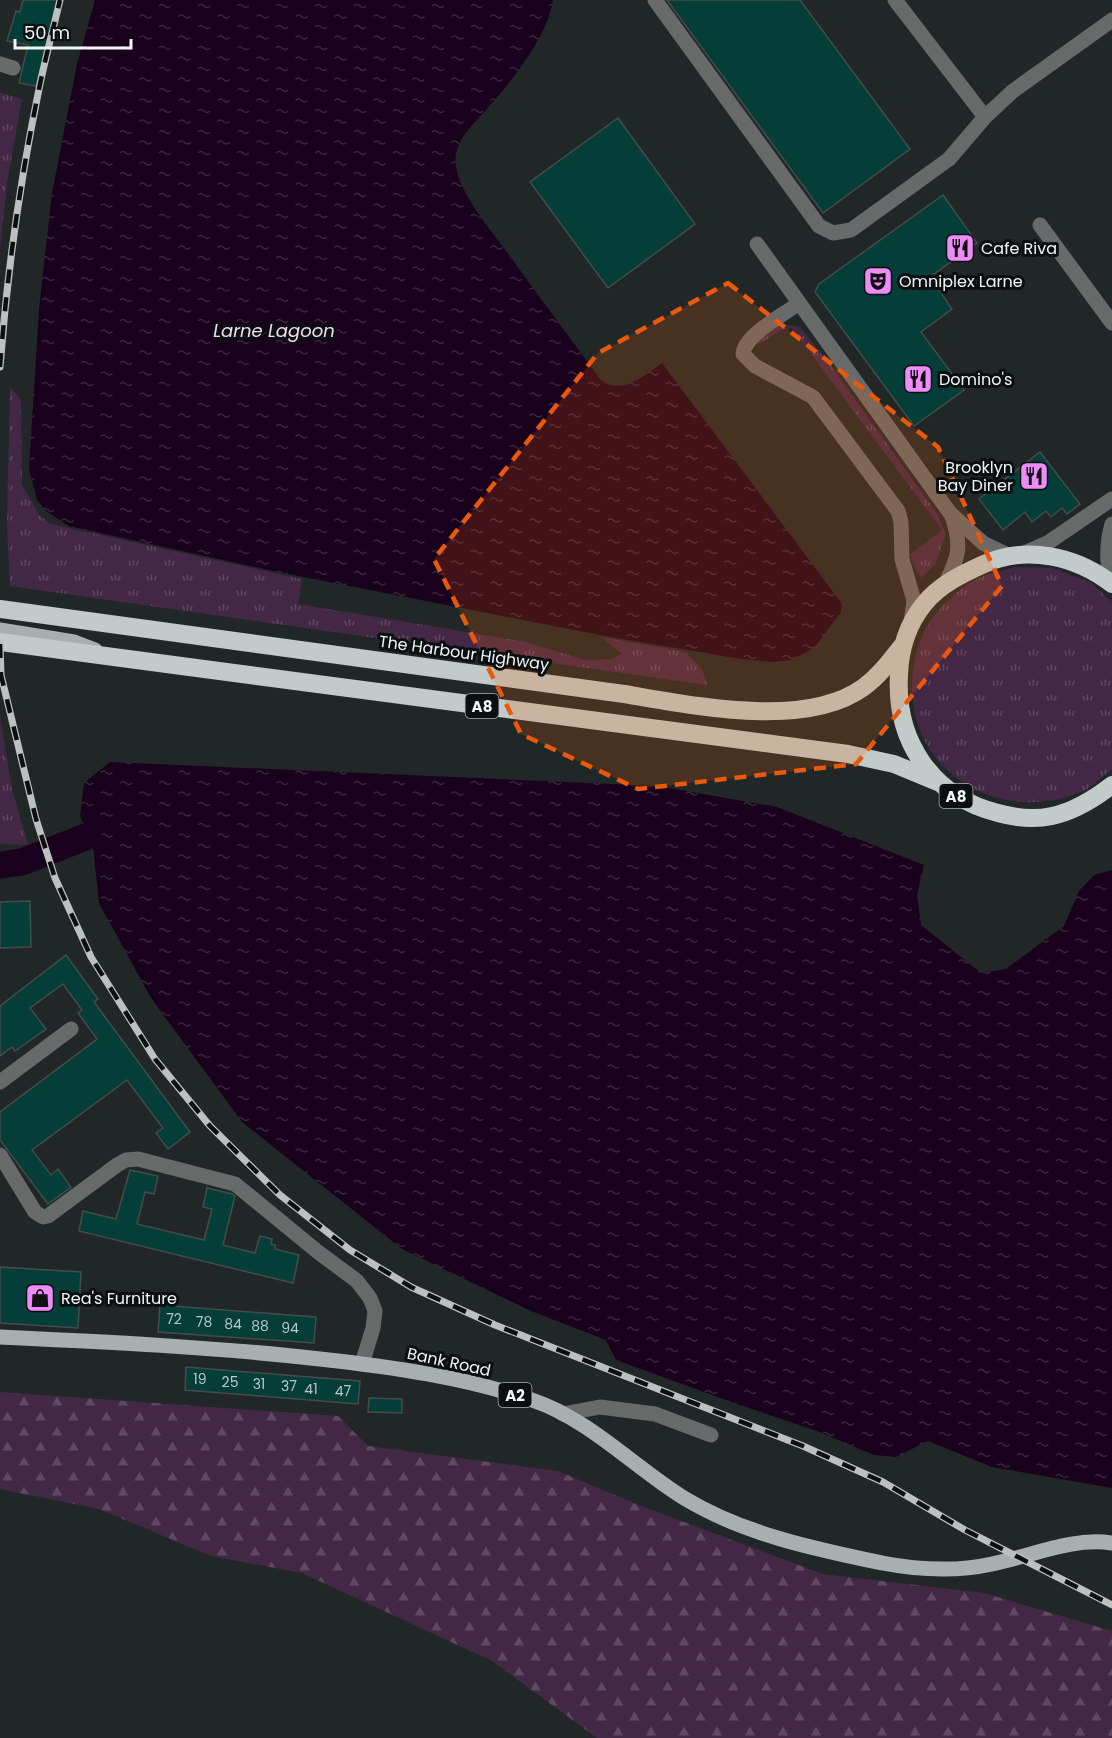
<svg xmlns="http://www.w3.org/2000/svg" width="1112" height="1738" font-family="Poppins,sans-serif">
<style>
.grass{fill:url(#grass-tufts)}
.forest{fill:url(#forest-firs)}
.water{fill:url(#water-ripples)}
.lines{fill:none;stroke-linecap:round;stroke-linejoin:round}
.river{stroke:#19001d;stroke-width:27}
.building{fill:#053e38;stroke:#444c4a;stroke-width:1.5}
.minor{stroke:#676a69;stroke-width:15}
.major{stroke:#a8afae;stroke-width:15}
.highway{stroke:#c2cbc9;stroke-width:18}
.rail-casing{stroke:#bcc1c0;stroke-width:7}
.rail{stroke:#0c0f0f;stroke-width:4.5;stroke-dasharray:14;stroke-linecap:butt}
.marked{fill:#e8590c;fill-opacity:0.2;stroke:#e8590c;stroke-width:4.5;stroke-dasharray:12 8;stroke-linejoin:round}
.labels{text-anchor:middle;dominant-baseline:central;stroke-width:6;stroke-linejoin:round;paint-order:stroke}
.number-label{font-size:14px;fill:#b6c8c6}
.shield{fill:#0c0f0f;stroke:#acb1b0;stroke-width:1.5}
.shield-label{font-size:15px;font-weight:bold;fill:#f1f6f5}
.poi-label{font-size:16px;fill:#f1f6f5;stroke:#0c0f0f;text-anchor:start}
.street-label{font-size:16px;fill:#f1f6f5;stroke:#0c0f0f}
.water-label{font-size:18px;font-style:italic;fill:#f4daf7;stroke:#0c0f0f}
</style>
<defs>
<pattern id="grass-tufts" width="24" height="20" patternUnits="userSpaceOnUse" patternTransform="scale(1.5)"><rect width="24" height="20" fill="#432846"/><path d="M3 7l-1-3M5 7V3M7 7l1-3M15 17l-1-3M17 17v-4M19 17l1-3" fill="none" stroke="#5f4861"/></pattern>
<pattern id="forest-firs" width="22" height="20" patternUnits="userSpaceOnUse" patternTransform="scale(1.5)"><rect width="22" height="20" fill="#432846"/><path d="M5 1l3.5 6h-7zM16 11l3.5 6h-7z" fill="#5f4861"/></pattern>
<pattern id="water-ripples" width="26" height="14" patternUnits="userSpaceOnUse" patternTransform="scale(1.5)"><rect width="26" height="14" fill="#19001d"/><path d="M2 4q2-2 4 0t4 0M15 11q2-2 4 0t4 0" fill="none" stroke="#3b263e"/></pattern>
</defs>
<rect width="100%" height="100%" fill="#202726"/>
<path class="grass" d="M0,93L22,99L7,183L0,250Z
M781,324L800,327L826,359L936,512L946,534L935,565L921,578L913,565L910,554L942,530L792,328L781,330L760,344L757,342Z
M10,387L21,400L22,485L40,516L51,524L302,579L298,604L526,642L585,660L611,659L622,654L601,637L685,652L702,669L707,685L10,586L7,525Z
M1014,567L1051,568L1090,582L1112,602V769C1104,775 1096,784 1087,789C1007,828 910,777 912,684C913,659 919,636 934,616C946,601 961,586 979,578C989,573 1002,571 1014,567Z
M0,716L12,789L28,845L0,844Z"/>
<path class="forest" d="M0,1392L338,1416L368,1446L558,1471L641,1506L823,1574L984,1593L1112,1631V1738H597L492,1661L302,1573L211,1556L99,1509L0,1489Z"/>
<path class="water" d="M95,0H553C547,41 503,92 475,122C464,134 453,148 456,166C459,194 495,235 512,259C541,299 571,340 601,380C622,396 645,375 662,363L842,604L841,612L814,648L791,660L772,662L741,659L605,636L273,571L69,526L46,511L37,500L29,469L39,309L52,193L77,64Z
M110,762L658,786L777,807L924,865L917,895L921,925L981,973L1006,969L1064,926L1079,891L1094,875L1112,870V1488L992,1467L928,1441L896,1457L874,1455L817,1431L740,1405L616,1360L606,1340L531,1311L402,1249L242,1122L151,998L99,903L93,847L80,816L84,783Z"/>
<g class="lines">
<path class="river" d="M0,865L22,862L88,836"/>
</g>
<path class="building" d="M23,0H59L36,86L19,83L28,45L7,41L16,11L20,12Z
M667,0H800L910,149L823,213Z
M618,118L695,224L608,288L530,182Z
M943,195L977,243L930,277L952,309L921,332L964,390L914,426L815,292L819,284Z
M1040,452L1080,504L1067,514L1062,508L1051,517L1046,511L1032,522L1025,512L1003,530L979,499Z
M30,901L31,947L0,948V902Z
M66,955L98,999L94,1002L190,1132L168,1149L156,1133L163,1128L127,1080L32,1150L51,1175L58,1169L71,1187L48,1204L0,1140V1112L97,1039L78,1013L82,1010L63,984L30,1008L46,1029L15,1051L12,1047L0,1056V1006Z
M130,1170L158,1176L154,1194L145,1192L137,1224L204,1240L212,1209L203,1207L207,1188L232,1194L235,1196L223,1245L255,1253L260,1236L272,1239L271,1244L275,1245V1249L299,1255L293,1283L79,1231L83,1211L116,1219Z
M0,1267L81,1272L78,1328L0,1323Z
M160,1305L316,1317L314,1343L158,1332Z
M186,1367L360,1381L358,1404L185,1390Z
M369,1398L402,1399V1413L368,1412Z"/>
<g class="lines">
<path class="minor" d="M655,0L819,226L833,233L851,230L949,159L985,117L1013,91L1112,20
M895,0L985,117
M0,64L13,68
M1040,225L1112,323
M757,244L950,513L983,543L1010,556
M799,303C784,315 744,335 743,354L755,366L813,397L898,511L901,522L902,559L914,601L911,622
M1022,554L1049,542L1112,499
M1111,583C1107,562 1106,545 1112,524
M945,584C959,558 962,545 952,516
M0,1082L71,1029
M0,1155L35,1212L43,1217L48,1216L117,1165L126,1160L138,1159L235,1184L318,1252L357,1281L370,1298L375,1311L373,1328L362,1364
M563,1414L600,1407L655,1414L711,1435"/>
<path class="major" d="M0,630L74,642L95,650
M0,1337C107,1342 214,1347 320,1359C392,1367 463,1377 532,1400C589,1419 634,1467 684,1498C743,1534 815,1549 882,1563C919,1570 956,1572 992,1564C1032,1556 1071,1537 1112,1543"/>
<path class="highway" d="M1112,584C1076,556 1027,545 984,564C962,574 939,585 924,604C907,625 900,648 899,675C895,742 933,797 998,813C1016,818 1034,820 1052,816C1075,811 1094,799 1112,785
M0,609L624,694C692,705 805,730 864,687C879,676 890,661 902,646
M0,642L848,754L894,764L940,783"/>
<g class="rail-casing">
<path id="rail" d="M0,367C7,273 20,181 39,89C45,59 53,30 60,0
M0,644L1,675L36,819L55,878L91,957L155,1059L210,1126L280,1195L350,1250L411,1287L495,1325L803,1446L883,1482L965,1530L1112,1605"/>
</g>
<use href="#rail" class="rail"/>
</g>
<path class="marked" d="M728,283L938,447L1002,586L856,764L638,789L521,734L434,559L598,353Z"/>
<defs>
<g id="restaurant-square" transform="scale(1.5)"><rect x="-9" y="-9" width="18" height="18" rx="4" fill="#ed8cf9" stroke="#0c0f0f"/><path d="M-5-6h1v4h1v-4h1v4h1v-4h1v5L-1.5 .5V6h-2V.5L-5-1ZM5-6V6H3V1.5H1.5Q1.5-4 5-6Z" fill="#111"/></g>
<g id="theatre-square" transform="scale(1.5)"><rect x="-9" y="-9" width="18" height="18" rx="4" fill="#ed8cf9" stroke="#0c0f0f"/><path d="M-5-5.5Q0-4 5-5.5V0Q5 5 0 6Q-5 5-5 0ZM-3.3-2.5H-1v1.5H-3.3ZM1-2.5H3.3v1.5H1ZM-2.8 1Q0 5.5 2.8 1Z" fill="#111"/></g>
<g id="shop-square" transform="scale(1.5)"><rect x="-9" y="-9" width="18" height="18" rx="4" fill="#ed8cf9" stroke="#0c0f0f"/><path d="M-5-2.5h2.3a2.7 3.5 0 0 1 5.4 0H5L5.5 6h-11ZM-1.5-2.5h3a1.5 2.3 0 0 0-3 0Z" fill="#111"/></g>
</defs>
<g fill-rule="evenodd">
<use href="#restaurant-square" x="960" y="248"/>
<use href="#theatre-square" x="878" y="281"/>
<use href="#restaurant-square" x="918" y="379"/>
<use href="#restaurant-square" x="1034" y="476"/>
<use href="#shop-square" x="40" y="1298"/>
</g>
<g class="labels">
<g class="number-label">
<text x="174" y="1319">72</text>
<text x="204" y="1322">78</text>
<text x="233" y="1324">84</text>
<text x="260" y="1326">88</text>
<text x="290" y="1328">94</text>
<text x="200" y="1379">19</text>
<text x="230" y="1382">25</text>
<text x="259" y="1384">31</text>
<text x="289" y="1386">37</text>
<text x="311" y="1389">41</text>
<text x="343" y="1391">47</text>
</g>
<g class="shield">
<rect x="465.5" y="694" width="33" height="24" rx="4.5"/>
<rect x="939.5" y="784" width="33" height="24" rx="4.5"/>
<rect x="498.5" y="1383" width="33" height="24" rx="4.5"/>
</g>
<g class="shield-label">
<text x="482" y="706">A8</text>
<text x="956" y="796">A8</text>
<text x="515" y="1395">A2</text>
</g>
<g class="poi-label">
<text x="981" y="248">Cafe Riva</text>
<text x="899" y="281">Omniplex Larne</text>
<text x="939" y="379">Domino's</text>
<text x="1013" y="467" text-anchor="end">Brooklyn<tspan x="1013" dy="18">Bay Diner</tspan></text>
<text x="61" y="1298">Rea's Furniture</text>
</g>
<g class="street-label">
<text transform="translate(464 653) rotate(8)">The Harbour Highway</text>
<text transform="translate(449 1362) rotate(12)">Bank Road</text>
</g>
<g class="water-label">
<text x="274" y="330">Larne Lagoon</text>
</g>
</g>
<path d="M15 39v9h116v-9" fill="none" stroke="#f1f6f5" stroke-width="3"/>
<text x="24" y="39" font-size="18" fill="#f1f6f5" stroke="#0c0f0f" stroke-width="4.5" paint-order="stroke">50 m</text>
</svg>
